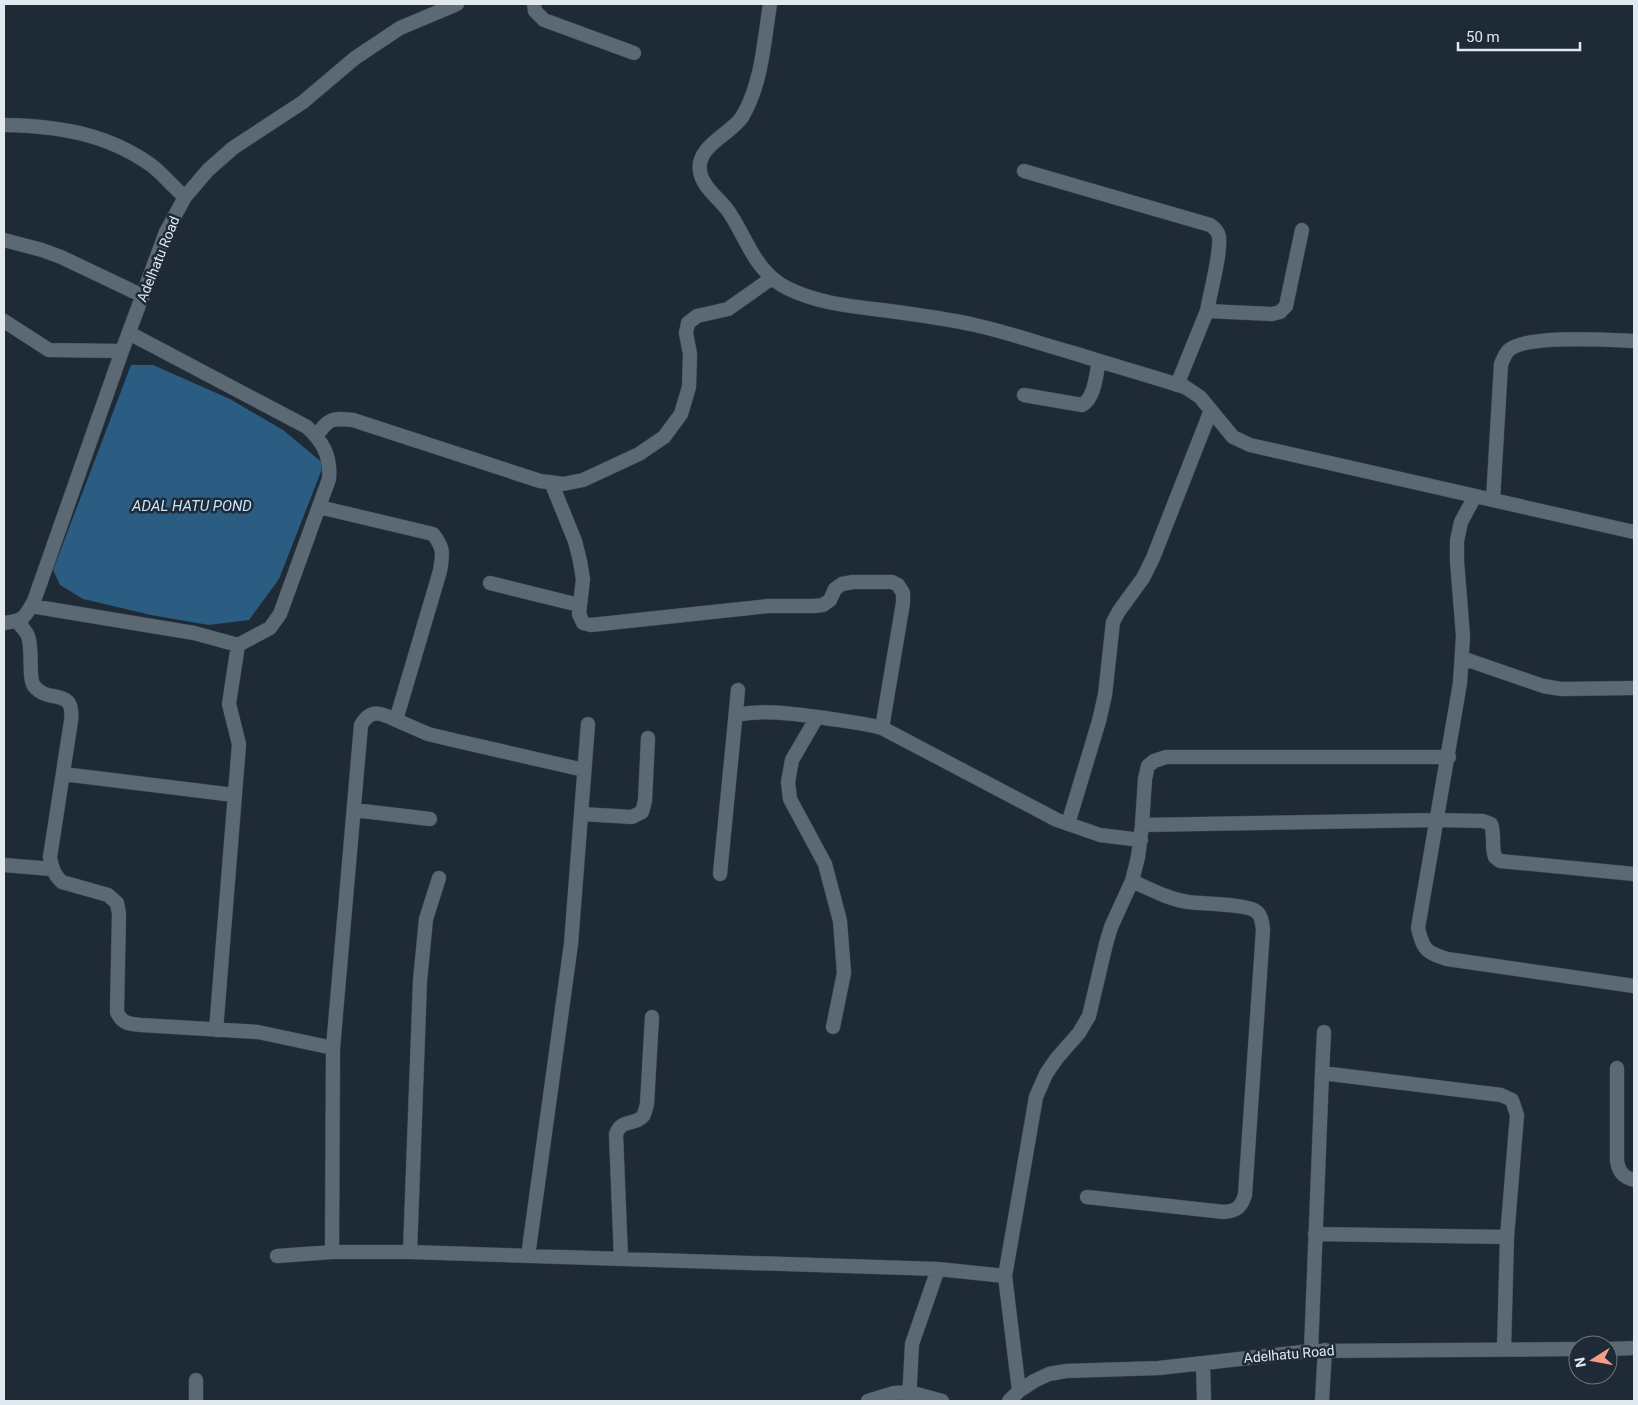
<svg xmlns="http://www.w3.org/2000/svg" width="1638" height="1405" font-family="Roboto,sans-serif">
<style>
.water{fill:#2b5c81}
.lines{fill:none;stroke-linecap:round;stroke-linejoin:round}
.minor-casing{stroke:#3b464f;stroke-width:15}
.minor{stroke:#5b6975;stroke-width:14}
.labels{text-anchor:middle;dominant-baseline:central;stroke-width:5;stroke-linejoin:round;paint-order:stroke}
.street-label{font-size:14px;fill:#e1e9f0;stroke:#1e2a35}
.water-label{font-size:15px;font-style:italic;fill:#c7e3fa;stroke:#1e2a35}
</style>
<rect width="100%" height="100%" fill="#1e2a35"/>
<path class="water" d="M131,365H153L230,399L283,430L324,464L279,579L249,620L209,625L151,615L83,599L60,585L53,570Z"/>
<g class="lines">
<g class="minor-casing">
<path id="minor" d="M534,4L535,11L544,20L634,53
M770,4C764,41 762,84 742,117C730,135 696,146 700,171C702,186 717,197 726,208C740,226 747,249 761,266C768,275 777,283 787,288C817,303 849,306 882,310C913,314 944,318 975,325C1007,332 1038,343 1070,352C1108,364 1147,375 1185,387L1200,397L1233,437L1250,445L1634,532
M4,125C57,126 106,133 151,165C163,174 173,187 185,197
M1024,171L1210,225C1215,228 1218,231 1219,237C1221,254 1210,293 1207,311
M4,240L42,250L61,257L143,296
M4,321L49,350L122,351
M129,333L307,427C323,442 331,456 329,479L280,614L270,628L238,645
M1177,385L1207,311L1272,314L1280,312L1286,306L1302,230
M1024,395L1082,405C1095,398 1096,374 1099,361
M317,435C330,418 331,418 353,420L540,481L563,484L583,480L639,454L664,437L681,414L689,387L690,354L686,333L688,323L697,316L728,309L772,278
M551,482L575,541L580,561L583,579L579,614L583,623L591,625L768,606H814L823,605L830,600L835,589L842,584L853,582H892L898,585L903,593V603L882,728
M1475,496L1461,522L1457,541V561L1463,636L1460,683L1418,928C1423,950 1426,952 1447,959L1634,986
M1493,500L1501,364C1503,360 1505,354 1508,351C1524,334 1609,340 1634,341
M319,507L433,534C444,548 443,554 440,571L396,720L428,734L453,740L584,770
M490,583L579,605
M31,606L194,633L238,645L229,704L239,744L216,1030
M17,621C20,625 26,631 28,636C33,649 28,678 34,686C49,705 75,686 71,721L50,857C52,868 54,875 62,882L108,895L117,903L119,914L117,1012C122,1024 130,1024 141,1025L258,1032L333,1048
M4,623C25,620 24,618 34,601L122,351L166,232L185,197L208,170L233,148L303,102L355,58L400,28L457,4
M1462,658L1543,686L1561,689L1634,688
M736,715C766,709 794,714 825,718C844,721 863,723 882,728L1057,820L1100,835L1141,840
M817,717L792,760L788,782L790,799L825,864L840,921L844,973L833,1027
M63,774L234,795
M354,810L430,819
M581,814L632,817L642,812L645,801L648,738
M1068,824L1099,721L1105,695L1113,622L1119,611L1143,578L1153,558L1211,410
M1142,825L1436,820L1483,821L1491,824C1495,835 1491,846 1495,857L1500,861L1634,874
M4,865L52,869
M720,874L738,690
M1617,1068V1161C1619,1172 1623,1177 1634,1180
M1322,1073L1324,1032
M1087,1197L1224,1212C1237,1211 1241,1207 1245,1195L1263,930C1262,923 1262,914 1254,910C1242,904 1204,904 1188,902C1168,899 1150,889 1132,881
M1315,1234L1507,1237
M332,1252L333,1048L361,725C371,708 381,713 396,720
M410,1252L420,981L426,919L439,878
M277,1256L332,1252H410L938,1269L1005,1276
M528,1256L571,944L588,724
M621,1259L616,1134C622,1118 635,1126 643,1116C645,1113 646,1108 647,1104L652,1017
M1608,1349L1634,1348
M1311,1351L1322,1073L1501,1095L1512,1100L1517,1115L1507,1237L1504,1350
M1203,1363L1204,1401
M1019,1391L1005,1276L1036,1097L1046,1074L1057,1058L1079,1033L1089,1016L1106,944L1111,927L1132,881L1138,857L1142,825L1145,779L1148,766L1154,761L1166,757H1449
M196,1401V1380
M868,1401L894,1393L909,1392L942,1401
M909,1401L912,1344L938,1269
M1009,1401L1019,1391L1034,1381L1049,1374L1066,1371L1159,1368L1311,1351L1578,1349
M1322,1401L1325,1350"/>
</g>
<use href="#minor" class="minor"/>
</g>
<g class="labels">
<g class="street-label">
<text transform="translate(158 259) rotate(-68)">Adelhatu Road</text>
<text transform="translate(1289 1354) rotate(-5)">Adelhatu Road</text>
</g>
<g class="water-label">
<text x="192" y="506">ADAL HATU POND</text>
</g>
</g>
<rect width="1638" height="1405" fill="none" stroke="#e1e9f0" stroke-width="10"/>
<g transform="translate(1593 1360) rotate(259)"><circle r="24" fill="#1e2a35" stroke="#6c7680"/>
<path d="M0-4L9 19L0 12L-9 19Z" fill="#f49e8a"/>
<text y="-8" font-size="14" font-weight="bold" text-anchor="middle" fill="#e1e9f0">N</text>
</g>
<path d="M1458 42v8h122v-8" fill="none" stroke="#e1e9f0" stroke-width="2.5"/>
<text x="1466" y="42" font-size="15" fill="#e1e9f0" stroke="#1e2a35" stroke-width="4" paint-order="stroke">50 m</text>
</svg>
